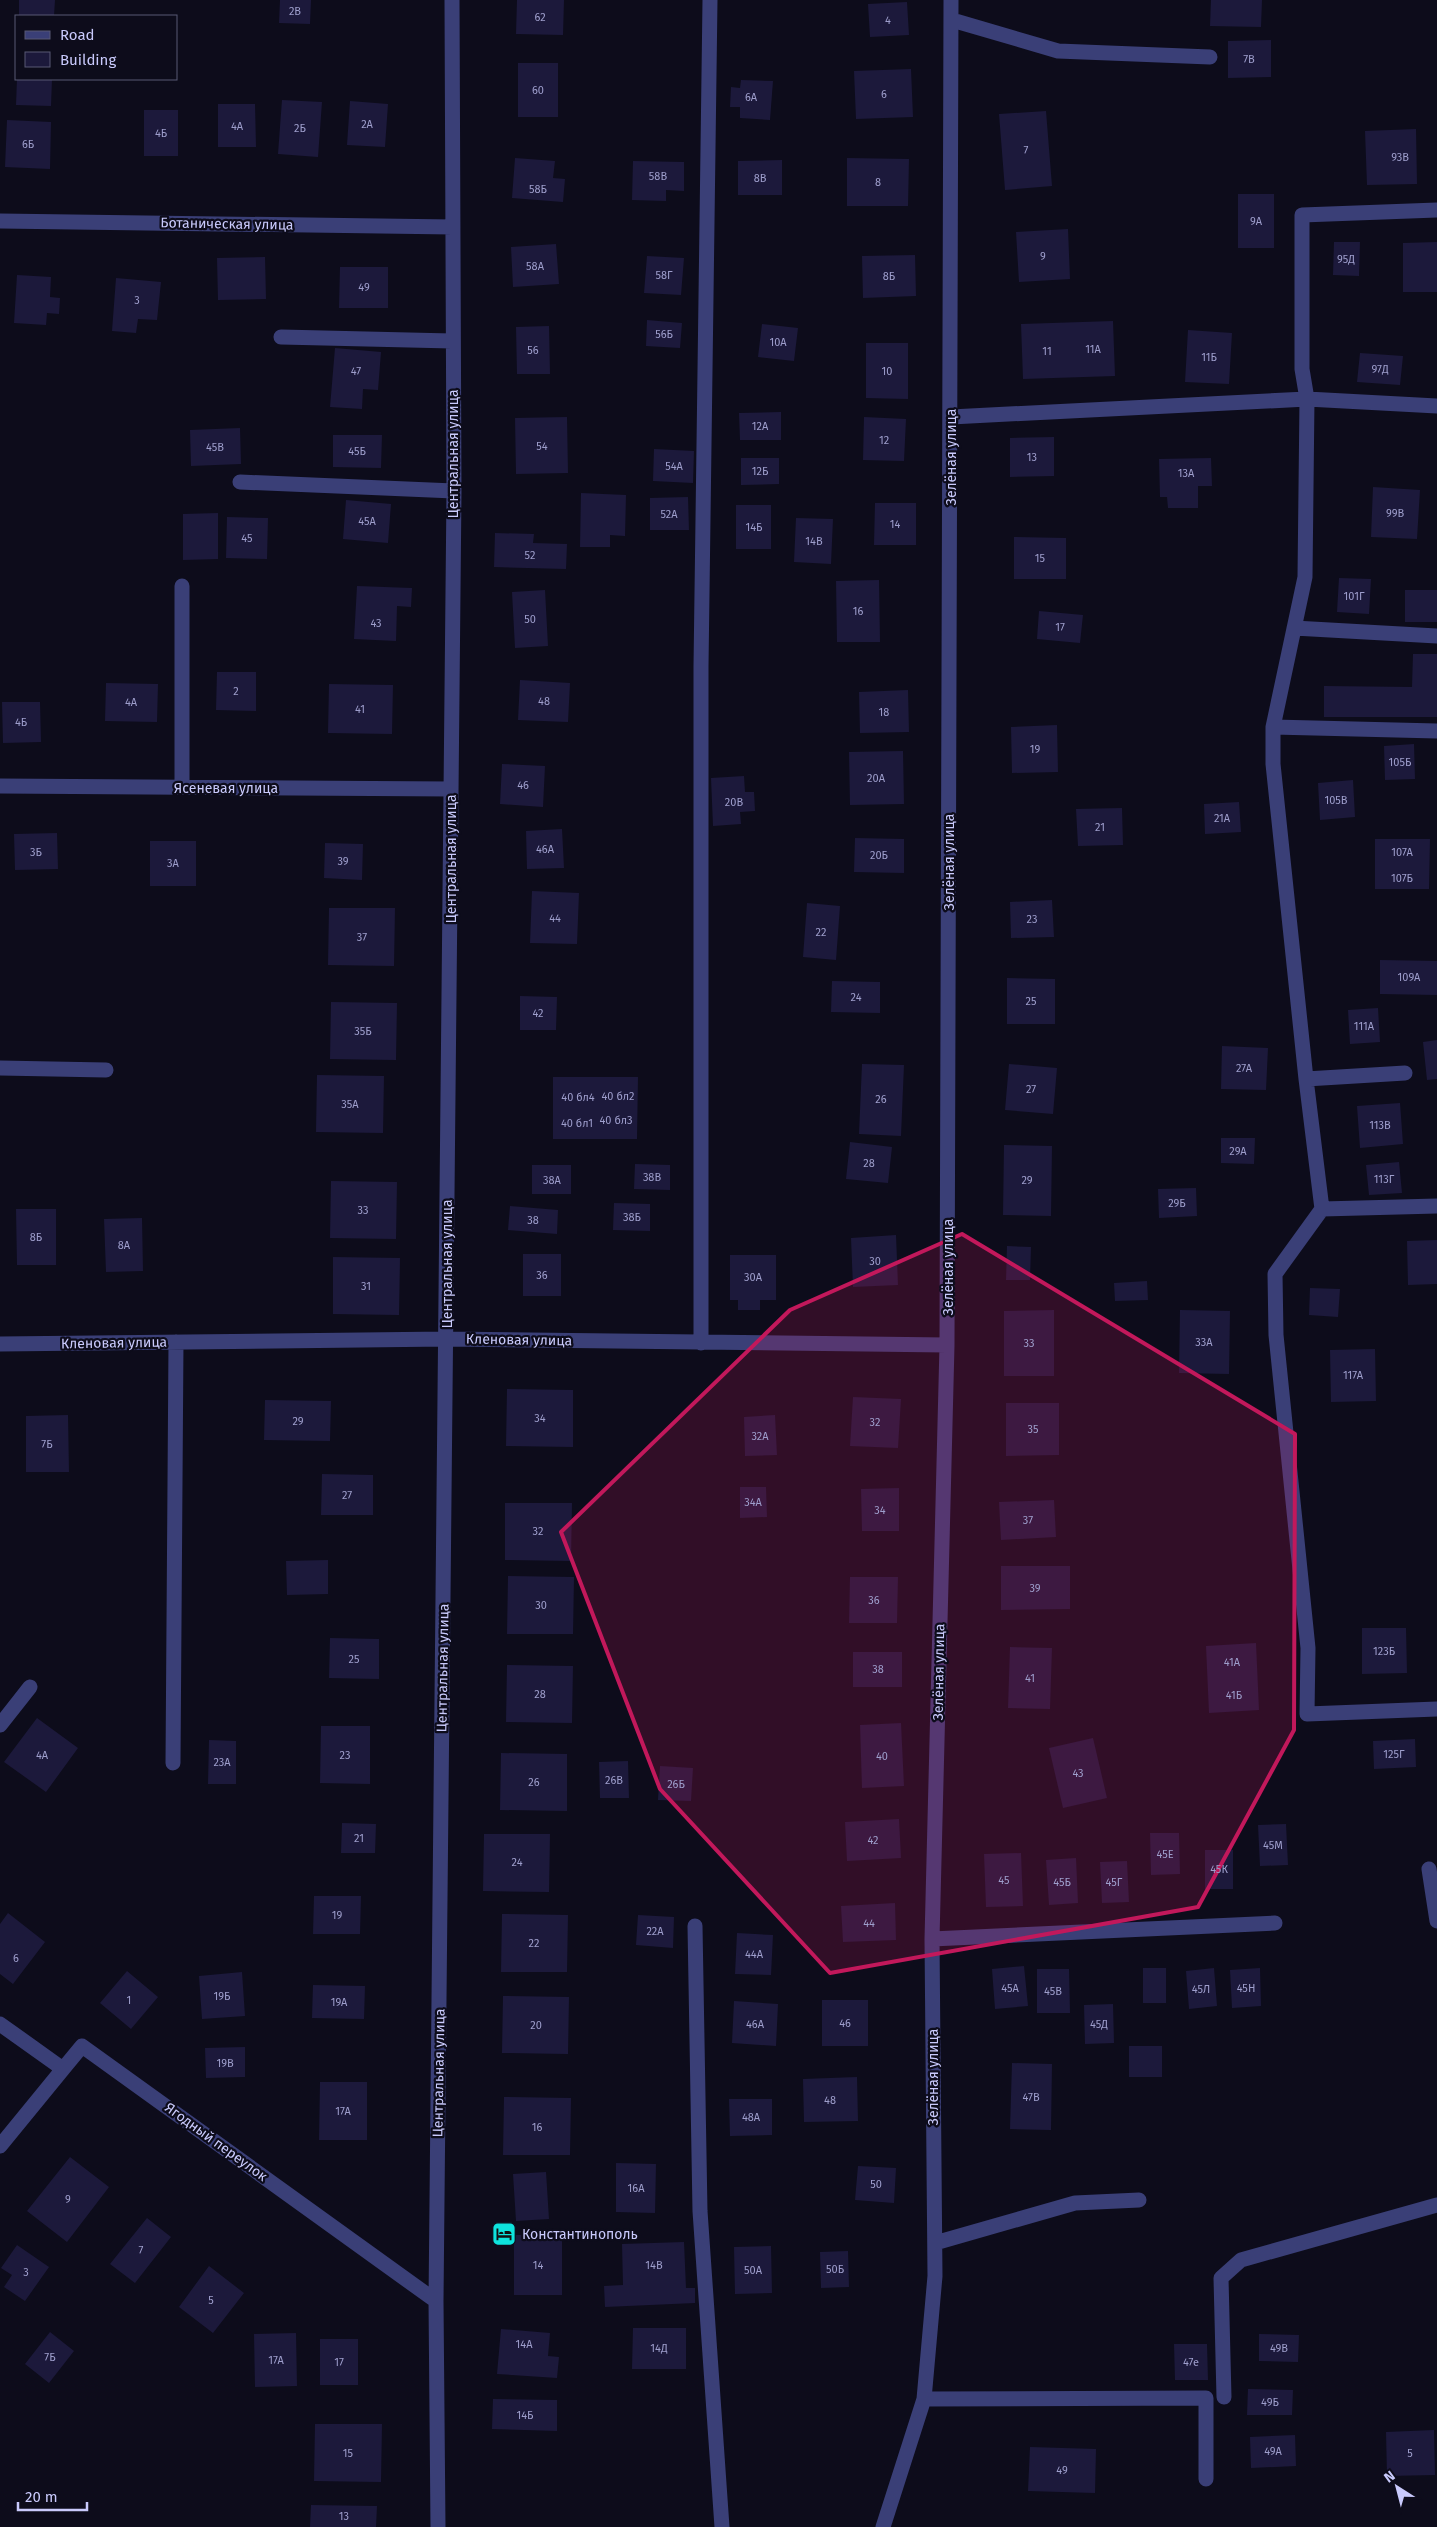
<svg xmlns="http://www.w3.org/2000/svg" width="1437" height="2527" font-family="'Fira Sans',sans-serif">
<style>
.building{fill:#1c193b}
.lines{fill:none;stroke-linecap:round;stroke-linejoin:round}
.minor{stroke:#3a3f77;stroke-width:15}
.marked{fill:#c2185b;fill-opacity:0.2;stroke:#c2185b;stroke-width:4;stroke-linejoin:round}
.labels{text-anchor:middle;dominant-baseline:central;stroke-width:4.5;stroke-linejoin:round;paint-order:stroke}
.number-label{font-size:11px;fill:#9e9ecc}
.street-label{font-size:14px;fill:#c9cafc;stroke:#0d0c1b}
.poi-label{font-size:14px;fill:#c9cafc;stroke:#0d0c1b;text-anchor:start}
</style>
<rect width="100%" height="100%" fill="#0d0c1b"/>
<path class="building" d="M19,0H55L54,16H19Z
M280,0H311L310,24L279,23Z
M517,0H564L563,35L516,34Z
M1211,0H1262L1261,27L1210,26Z
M907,2L909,35L870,37L868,4Z
M1271,40V77L1228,78V41Z
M518,63H558V117H518Z
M911,69L913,117L856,119L854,71Z
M17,79H52L51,106L16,105Z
M741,80L773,81L770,120L740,118V107H730L731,87L740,88Z
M282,100L322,102L318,157L278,154Z
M350,101L388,104L385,147L347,145Z
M218,104H255L256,147H218Z
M144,110H178V156H144Z
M1046,111L1052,186L1005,190L999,114Z
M7,120L51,122L50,169L5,167Z
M1416,129L1417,184L1367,185L1365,131Z
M515,158L555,161L553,178L565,179L563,202L512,198Z
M847,158L909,159L908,206H847Z
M782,160V195H738V161Z
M633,161L684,162V191L666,190V201L632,200Z
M1238,194H1274V248H1238Z
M1068,229L1070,279L1019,282L1016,232Z
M1334,242H1360L1359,276L1333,275Z
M1437,242V292H1403V243Z
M556,244L559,284L513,287L511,247Z
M915,255L916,296L863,298L862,256Z
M647,256L684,258L681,295L644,293Z
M265,257L266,299L218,300L217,258Z
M340,267H388V308H339Z
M17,275L51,277L50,297L60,298L59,314L47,313L46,325L14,323Z
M116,278L161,282L157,320L138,319L136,333L112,331Z
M647,320L682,323L680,348L646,346Z
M1113,321L1115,376L1023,379L1021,324Z
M762,324L798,328L794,361L758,357Z
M549,326L550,374H517L516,327Z
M1188,330L1232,333L1229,384L1185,382Z
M866,343H908V399L866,398Z
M335,348L381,352L378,390L363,389L362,409L330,407Z
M1360,353L1403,356L1400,385L1357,382Z
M781,412V440H740L739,413Z
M567,417L568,473L516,474L515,418Z
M864,417L906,419L904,461L863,460Z
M240,428L241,464L191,466L190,430Z
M333,435H382L381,468L333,467Z
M1054,437V476L1010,477V438Z
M654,449L694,451L693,483L653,481Z
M741,458H779V484L741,485Z
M1211,458L1212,486H1198V508H1168L1167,497H1160L1159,459Z
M1373,487L1420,490L1417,539L1371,537Z
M581,493L626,495L625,536L610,535V547H580Z
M688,497L689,530H650V498Z
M346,500L391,504L388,543L343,539Z
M875,503H916V545H874Z
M736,505H771V549H736Z
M218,513V559L183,560V514Z
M227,517L268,518L267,559L226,558Z
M796,518L833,519L831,564L794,562Z
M495,533L534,534L533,543L567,544L566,569L494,567Z
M1014,537L1066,538V579H1014Z
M1339,578L1371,579L1369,614L1337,612Z
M879,580L880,642H837L836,581Z
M357,586L412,588L411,607L397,606L396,641L354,639Z
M545,590L548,646L515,648L512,592Z
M1405,590H1437V622H1405Z
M1039,611L1083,615L1080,643L1037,639Z
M1413,654H1437V717H1324V686L1412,687Z
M217,672H256V711L216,710Z
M520,680L570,683L568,722L518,720Z
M106,683L158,684L157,722L105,721Z
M329,684L393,685L392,734L328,733Z
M908,690L909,732L860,733L859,692Z
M2,702H40L41,742L3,743Z
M1057,725L1058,772L1012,773L1011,727Z
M1414,744L1415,779L1385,780L1384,746Z
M903,751L904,804L850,805L849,752Z
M502,764L545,766L543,807L500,804Z
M744,776L745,792H754L755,811L740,812L741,824L713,826L711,778Z
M1353,780L1355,817L1320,820L1318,783Z
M1239,802L1241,832L1205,834L1204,804Z
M1122,808L1123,845L1078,846L1076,809Z
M562,829L564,868L527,869L526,831Z
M57,833L58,869L15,870L14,834Z
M855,838L904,839V873L854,872Z
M1375,839H1430L1429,889H1375Z
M150,841H196V886H150Z
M325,843L363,844L362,880L324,878Z
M532,891L579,893L577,944L530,943Z
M1052,900L1054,937L1011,938L1010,902Z
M807,903L840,906L836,960L803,957Z
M329,908H395L394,966L328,965Z
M1380,960L1437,961V995L1380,994Z
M1007,978L1055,979V1024H1007Z
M832,981L880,982V1013L831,1012Z
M520,996L557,997L556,1030H520Z
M331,1002L397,1003L396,1060L330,1059Z
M1378,1008L1380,1042L1350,1044L1348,1010Z
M1437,1040V1079L1427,1080L1423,1042Z
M1222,1046L1268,1048L1266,1090L1221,1089Z
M862,1064L904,1065L901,1136L859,1134Z
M1009,1064L1057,1068L1053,1114L1005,1110Z
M317,1075L384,1076L383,1133L316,1132Z
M553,1077H638L637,1139H553Z
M1400,1103L1403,1144L1360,1148L1357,1106Z
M1221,1138H1255L1254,1164L1221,1163Z
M850,1142L892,1147L888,1183L846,1179Z
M1004,1145L1052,1146L1051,1216L1003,1215Z
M1399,1162L1402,1193L1369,1195L1366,1165Z
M635,1164L670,1165V1190L634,1189Z
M532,1165H571V1194H532Z
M331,1181L397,1182L396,1239L330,1238Z
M1196,1188L1197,1216L1159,1218L1158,1189Z
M614,1203L650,1204V1231L613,1230Z
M510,1206L558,1210L557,1234L508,1230Z
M16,1209H56V1265H17Z
M142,1218L143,1271L106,1272L104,1219Z
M896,1235L898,1285L853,1287L851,1238Z
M1437,1240V1284L1408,1285L1407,1241Z
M1007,1246L1031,1247L1030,1280H1006Z
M523,1254H561V1296H523Z
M730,1255H776V1300H760V1310H738V1300H730Z
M333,1257L400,1258L399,1315L333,1314Z
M1147,1281L1148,1300L1115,1301L1114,1283Z
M1310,1288L1340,1289L1338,1317L1309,1315Z
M1054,1310V1376H1004V1311Z
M1180,1310L1230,1311L1229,1374L1179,1373Z
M1375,1349L1376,1401L1331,1402L1330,1350Z
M507,1389L573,1390V1447L506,1446Z
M853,1397L901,1399L898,1448L850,1446Z
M265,1400L331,1401L330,1441L264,1440Z
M1006,1403H1059V1455L1006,1456Z
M68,1415L69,1472H26V1416Z
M775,1415L777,1455L745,1456L744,1417Z
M322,1474L373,1475V1515H321Z
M740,1487H766L767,1517L740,1518Z
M899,1488V1531H862L861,1489Z
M1054,1500L1056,1537L1001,1540L999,1502Z
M505,1503H572L571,1561L505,1560Z
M328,1560V1594L287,1595L286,1561Z
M1001,1566H1070V1609L1001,1610Z
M508,1576L574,1577L573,1634H507Z
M850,1577H898L897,1623H849Z
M1362,1628H1406L1407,1673L1362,1674Z
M330,1638L379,1639V1679L329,1678Z
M1256,1643L1259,1710L1209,1713L1206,1646Z
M1010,1647L1052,1648L1050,1709L1008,1708Z
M853,1652H902V1687H853Z
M507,1665L573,1666L572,1723L506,1722Z
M37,1718L78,1748L46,1792L4,1762Z
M901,1723L904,1786L862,1788L860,1725Z
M321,1726H370V1784L320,1783Z
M1093,1738L1107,1798L1063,1808L1049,1748Z
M1415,1739L1416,1767L1374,1769L1373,1741Z
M209,1740L236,1741V1784H208Z
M501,1753L567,1754V1811L500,1810Z
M628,1761L629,1798H600L599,1762Z
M660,1766L693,1768L691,1801L658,1800Z
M899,1819L901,1858L847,1861L845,1822Z
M342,1823L376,1824L375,1853H341Z
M1286,1824L1288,1865L1260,1866L1258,1825Z
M1150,1833H1179L1180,1874L1151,1875Z
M484,1834H550L549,1892L483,1891Z
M1205,1850H1233V1889H1205Z
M1021,1853L1023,1906L986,1907L984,1854Z
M1076,1858L1078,1903L1049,1905L1046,1860Z
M1127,1861L1129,1902L1102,1903L1100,1862Z
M314,1896H361L360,1934H313Z
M895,1903L896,1940L843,1942L841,1906Z
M8,1913L45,1942L13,1984L0,1974V1924Z
M502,1914L568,1915L567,1972H501Z
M638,1915L674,1917L673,1948L636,1945Z
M737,1933L773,1935L771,1975L735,1974Z
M1024,1966L1028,2006L995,2009L992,1969Z
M1143,1968H1166V2003H1143Z
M1214,1968L1217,2006L1189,2009L1186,1971Z
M1260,1968L1261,2006L1232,2008L1230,1970Z
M1037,1969H1069L1070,2013H1037Z
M127,1971L158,1997L131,2029L100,2003Z
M242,1972L245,2016L202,2019L199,1976Z
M313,1985L365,1986L364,2019L312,2018Z
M503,1996L569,1997L568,2054L502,2053Z
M822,2000H868V2046H822Z
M734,2001L778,2004L776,2046L732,2043Z
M1113,2004L1114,2043L1085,2044L1084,2005Z
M1129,2046H1162V2077H1129Z
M245,2047V2077L206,2078L205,2048Z
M1012,2063L1052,2064L1051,2130L1010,2129Z
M857,2077L858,2121L804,2122L803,2079Z
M320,2082H367V2140H319Z
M504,2097L571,2098L570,2155H503Z
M729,2099H772V2135L730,2136Z
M70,2157L109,2187L67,2242L27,2211Z
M616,2163L656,2164L655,2213L616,2212Z
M858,2166L896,2168L894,2203L855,2200Z
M546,2172L549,2219L516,2221L513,2174Z
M147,2218L171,2237L135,2283L110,2264Z
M514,2235H562V2295H514Z
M684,2242L686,2288H695V2303L605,2307L604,2286L623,2285L622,2244Z
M17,2245L49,2267L25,2301L4,2287L12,2275L1,2268Z
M771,2246L772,2293L735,2294L734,2247Z
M848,2251L849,2287L821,2288L820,2252Z
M209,2266L244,2293L213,2333L179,2307Z
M633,2328H686V2369H632Z
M501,2329L550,2333L548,2356L559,2357L557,2378L497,2374Z
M50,2332L74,2351L49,2383L25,2364Z
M296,2333L297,2386L255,2387L254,2334Z
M1259,2334L1299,2335L1298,2362L1259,2361Z
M320,2339H358V2385H320Z
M1174,2344H1207L1208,2380H1175Z
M1248,2389L1293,2390L1292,2415H1247Z
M493,2399L557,2400V2431L492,2429Z
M315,2424H382L381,2482L314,2481Z
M1434,2430L1435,2475L1387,2476L1386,2432Z
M1295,2435L1296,2466L1251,2468L1250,2437Z
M1030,2447L1096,2449L1095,2493L1028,2491Z
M311,2505L377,2506L376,2527H310Z"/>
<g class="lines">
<path class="minor" d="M952,20L1058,51L1210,57
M1437,210L1302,215V369L1307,399L1305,577L1273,727V764L1306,1079L1322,1209L1275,1274L1276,1335L1308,1648L1307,1714L1437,1709
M0,221L453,227
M281,337L452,341
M951,417L1307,399L1437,406
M240,482L454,491
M182,586V787
M1294,628L1437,636
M1273,727L1437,731
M0,786L451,789
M0,1068L106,1070
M1306,1079L1405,1073
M1322,1209L1437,1206
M701,1343V667L710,0
M0,1344L447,1339L947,1345
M0,1725L30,1687
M173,1763L176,1342
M1429,1869L1437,1921
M695,1926L700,2211L722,2527
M932,1939L1275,1923
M0,2024L63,2069L82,2046L436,2301
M0,2146L63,2069
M935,2243L1075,2203L1139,2200
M1224,2397L1221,2278L1241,2260L1437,2205
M924,2399L1206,2398V2479
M438,2527L436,2301L454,491L452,0
M883,2527L924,2399L935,2276L932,1939L947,1345L951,0"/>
</g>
<path class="marked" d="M962,1234L1295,1434L1294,1730L1198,1907L830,1973L660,1789L561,1532L790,1310Z"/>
<defs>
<g id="hotel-square" transform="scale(1.25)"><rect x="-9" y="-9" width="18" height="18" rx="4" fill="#0ee3dd" stroke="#0d0c1b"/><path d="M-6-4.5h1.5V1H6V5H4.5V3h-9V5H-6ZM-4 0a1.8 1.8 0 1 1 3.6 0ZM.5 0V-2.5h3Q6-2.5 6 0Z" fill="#111"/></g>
</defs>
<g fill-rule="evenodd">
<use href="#hotel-square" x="504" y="2234"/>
</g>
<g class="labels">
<g class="number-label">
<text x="295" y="11">2В</text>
<text x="540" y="17">62</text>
<text x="888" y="20">4</text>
<text x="1249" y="59">7В</text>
<text x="538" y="90">60</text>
<text x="884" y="94">6</text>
<text x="751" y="97">6А</text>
<text x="367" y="124">2А</text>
<text x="237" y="126">4А</text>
<text x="300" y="128">2Б</text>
<text x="161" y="133">4Б</text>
<text x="28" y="144">6Б</text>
<text x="1026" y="150">7</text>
<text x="1400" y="157">93В</text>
<text x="658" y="176">58В</text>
<text x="760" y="178">8В</text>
<text x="878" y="182">8</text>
<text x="538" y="189">58Б</text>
<text x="1256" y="221">9А</text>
<text x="1043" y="256">9</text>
<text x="1346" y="259">95Д</text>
<text x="535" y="266">58А</text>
<text x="664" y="275">58Г</text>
<text x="889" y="276">8Б</text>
<text x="364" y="287">49</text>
<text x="137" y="300">3</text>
<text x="664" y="334">56Б</text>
<text x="778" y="342">10А</text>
<text x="1093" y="349">11А</text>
<text x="533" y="350">56</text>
<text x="1047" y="351">11</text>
<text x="1209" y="357">11Б</text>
<text x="1380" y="369">97Д</text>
<text x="356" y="371">47</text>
<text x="887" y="371">10</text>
<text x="760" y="426">12A</text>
<text x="884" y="440">12</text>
<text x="542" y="446">54</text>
<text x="215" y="447">45В</text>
<text x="357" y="451">45Б</text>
<text x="1032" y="457">13</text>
<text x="674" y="466">54А</text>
<text x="760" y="471">12Б</text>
<text x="1186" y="473">13А</text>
<text x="1395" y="513">99В</text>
<text x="669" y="514">52А</text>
<text x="367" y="521">45А</text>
<text x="895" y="524">14</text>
<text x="754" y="527">14Б</text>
<text x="247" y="538">45</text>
<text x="814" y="541">14В</text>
<text x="530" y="555">52</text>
<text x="1040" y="558">15</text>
<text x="1354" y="596">101Г</text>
<text x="858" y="611">16</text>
<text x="530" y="619">50</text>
<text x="376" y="623">43</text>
<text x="1060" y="627">17</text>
<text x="236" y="691">2</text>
<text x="544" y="701">48</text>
<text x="131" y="702">4А</text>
<text x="360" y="709">41</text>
<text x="884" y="712">18</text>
<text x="21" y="722">4Б</text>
<text x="1035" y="749">19</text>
<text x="1400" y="762">105Б</text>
<text x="876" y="778">20А</text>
<text x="523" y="785">46</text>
<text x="1336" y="800">105В</text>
<text x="734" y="802">20В</text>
<text x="1222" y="818">21А</text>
<text x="1100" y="827">21</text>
<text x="545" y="849">46А</text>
<text x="36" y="852">3Б</text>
<text x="1402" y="852">107А</text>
<text x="879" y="855">20Б</text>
<text x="343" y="861">39</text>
<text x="173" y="863">3А</text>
<text x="1402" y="878">107Б</text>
<text x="555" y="918">44</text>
<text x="1032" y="919">23</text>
<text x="821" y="932">22</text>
<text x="362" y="937">37</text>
<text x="1409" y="977">109А</text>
<text x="856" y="997">24</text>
<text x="1031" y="1001">25</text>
<text x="538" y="1013">42</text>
<text x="1364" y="1026">111А</text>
<text x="363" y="1031">35Б</text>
<text x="1244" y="1068">27А</text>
<text x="1031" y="1089">27</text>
<text x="618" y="1096">40 бл2</text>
<text x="578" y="1097">40 бл4</text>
<text x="881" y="1099">26</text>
<text x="350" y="1104">35А</text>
<text x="616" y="1120">40 бл3</text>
<text x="577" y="1123">40 бл1</text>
<text x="1380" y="1125">113В</text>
<text x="1238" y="1151">29А</text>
<text x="869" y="1163">28</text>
<text x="652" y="1177">38В</text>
<text x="1384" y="1179">113Г</text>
<text x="552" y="1180">38А</text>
<text x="1027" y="1180">29</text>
<text x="1177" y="1203">29Б</text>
<text x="363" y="1210">33</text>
<text x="632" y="1217">38Б</text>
<text x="533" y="1220">38</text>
<text x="36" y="1237">8Б</text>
<text x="124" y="1245">8А</text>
<text x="875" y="1261">30</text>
<text x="542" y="1275">36</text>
<text x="753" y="1277">30А</text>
<text x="366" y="1286">31</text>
<text x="1204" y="1342">33А</text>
<text x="1029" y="1343">33</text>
<text x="1353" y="1375">117А</text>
<text x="540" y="1418">34</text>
<text x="298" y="1421">29</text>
<text x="875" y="1422">32</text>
<text x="1033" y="1429">35</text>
<text x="760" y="1436">32А</text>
<text x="47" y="1444">7Б</text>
<text x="347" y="1495">27</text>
<text x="753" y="1502">34А</text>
<text x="880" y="1510">34</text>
<text x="1028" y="1520">37</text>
<text x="538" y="1531">32</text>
<text x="1035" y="1588">39</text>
<text x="874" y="1600">36</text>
<text x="541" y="1605">30</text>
<text x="1384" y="1651">123Б</text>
<text x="354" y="1659">25</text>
<text x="1232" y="1662">41А</text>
<text x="878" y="1669">38</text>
<text x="1030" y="1678">41</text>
<text x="540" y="1694">28</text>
<text x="1234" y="1695">41Б</text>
<text x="1394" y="1754">125Г</text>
<text x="42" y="1755">4А</text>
<text x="345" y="1755">23</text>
<text x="882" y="1756">40</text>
<text x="222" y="1762">23А</text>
<text x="1078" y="1773">43</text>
<text x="614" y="1780">26В</text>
<text x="534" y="1782">26</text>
<text x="676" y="1784">26Б</text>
<text x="359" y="1838">21</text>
<text x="873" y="1840">42</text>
<text x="1273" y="1845">45М</text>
<text x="1165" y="1854">45Е</text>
<text x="517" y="1862">24</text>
<text x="1219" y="1869">45К</text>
<text x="1004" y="1880">45</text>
<text x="1062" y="1882">45Б</text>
<text x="1114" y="1882">45Г</text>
<text x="337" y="1915">19</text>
<text x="869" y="1923">44</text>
<text x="655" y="1931">22А</text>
<text x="534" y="1943">22</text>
<text x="754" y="1954">44А</text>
<text x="16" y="1958">6</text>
<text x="1010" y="1988">45А</text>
<text x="1246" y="1988">45Н</text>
<text x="1201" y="1989">45Л</text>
<text x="1053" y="1991">45В</text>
<text x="222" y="1996">19Б</text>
<text x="129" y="2000">1</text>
<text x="339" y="2002">19А</text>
<text x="845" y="2023">46</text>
<text x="755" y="2024">46А</text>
<text x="1099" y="2024">45Д</text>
<text x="536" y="2025">20</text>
<text x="225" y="2063">19В</text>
<text x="1031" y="2097">47В</text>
<text x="830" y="2100">48</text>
<text x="343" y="2111">17А</text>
<text x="751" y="2117">48А</text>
<text x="537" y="2127">16</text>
<text x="876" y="2184">50</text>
<text x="636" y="2188">16А</text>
<text x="68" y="2199">9</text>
<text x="141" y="2250">7</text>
<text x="538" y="2265">14</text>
<text x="654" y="2265">14В</text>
<text x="835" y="2269">50Б</text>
<text x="753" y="2270">50А</text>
<text x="26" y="2272">3</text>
<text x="211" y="2300">5</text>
<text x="524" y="2344">14А</text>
<text x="659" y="2348">14Д</text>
<text x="1279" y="2348">49В</text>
<text x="50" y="2357">7Б</text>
<text x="276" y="2360">17А</text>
<text x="339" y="2362">17</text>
<text x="1191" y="2362">47е</text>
<text x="1270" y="2402">49Б</text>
<text x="525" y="2415">14Б</text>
<text x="1273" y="2451">49А</text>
<text x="348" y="2453">15</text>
<text x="1410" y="2453">5</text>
<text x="1062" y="2470">49</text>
<text x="344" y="2516">13</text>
</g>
<g class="street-label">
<text transform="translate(227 224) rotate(1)">Ботаническая улица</text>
<text transform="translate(453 454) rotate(-90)">Центральная улица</text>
<text transform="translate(951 457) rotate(-90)">Зелёная улица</text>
<text x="226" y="788">Ясеневая улица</text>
<text transform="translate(451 859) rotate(-90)">Центральная улица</text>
<text transform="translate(949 862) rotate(-90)">Зелёная улица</text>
<text transform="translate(447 1264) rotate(-90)">Центральная улица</text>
<text transform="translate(948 1267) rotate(-90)">Зелёная улица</text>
<text transform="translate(519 1340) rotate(1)">Кленовая улица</text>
<text transform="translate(114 1343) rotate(-1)">Кленовая улица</text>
<text transform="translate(443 1668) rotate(-89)">Центральная улица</text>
<text transform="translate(939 1672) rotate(-89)">Зелёная улица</text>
<text transform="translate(439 2073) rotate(-89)">Центральная улица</text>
<text transform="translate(933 2077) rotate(-90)">Зелёная улица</text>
<text transform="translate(216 2142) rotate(36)">Ягодный переулок</text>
</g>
<g class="poi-label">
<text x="522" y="2234">Константинополь</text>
</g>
</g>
<rect x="15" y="15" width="162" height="65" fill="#0d0c1b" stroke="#585875"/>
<rect x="25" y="31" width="25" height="8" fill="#3a3f77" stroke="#585875"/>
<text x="60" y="40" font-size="15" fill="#c9cafc">Road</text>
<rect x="25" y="52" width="25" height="15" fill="#1c193b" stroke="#585875"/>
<text x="60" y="65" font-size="15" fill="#c9cafc">Building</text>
<g transform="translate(1397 2487) rotate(324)" stroke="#0d0c1b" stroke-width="4" paint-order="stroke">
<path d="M0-4L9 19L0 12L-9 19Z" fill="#c9cafc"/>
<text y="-8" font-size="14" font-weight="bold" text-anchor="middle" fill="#c9cafc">N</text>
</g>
<path d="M18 2502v8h69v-8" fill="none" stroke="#c9cafc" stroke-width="2.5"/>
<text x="25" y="2502" font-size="15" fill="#c9cafc" stroke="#0d0c1b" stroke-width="4" paint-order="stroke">20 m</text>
</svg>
